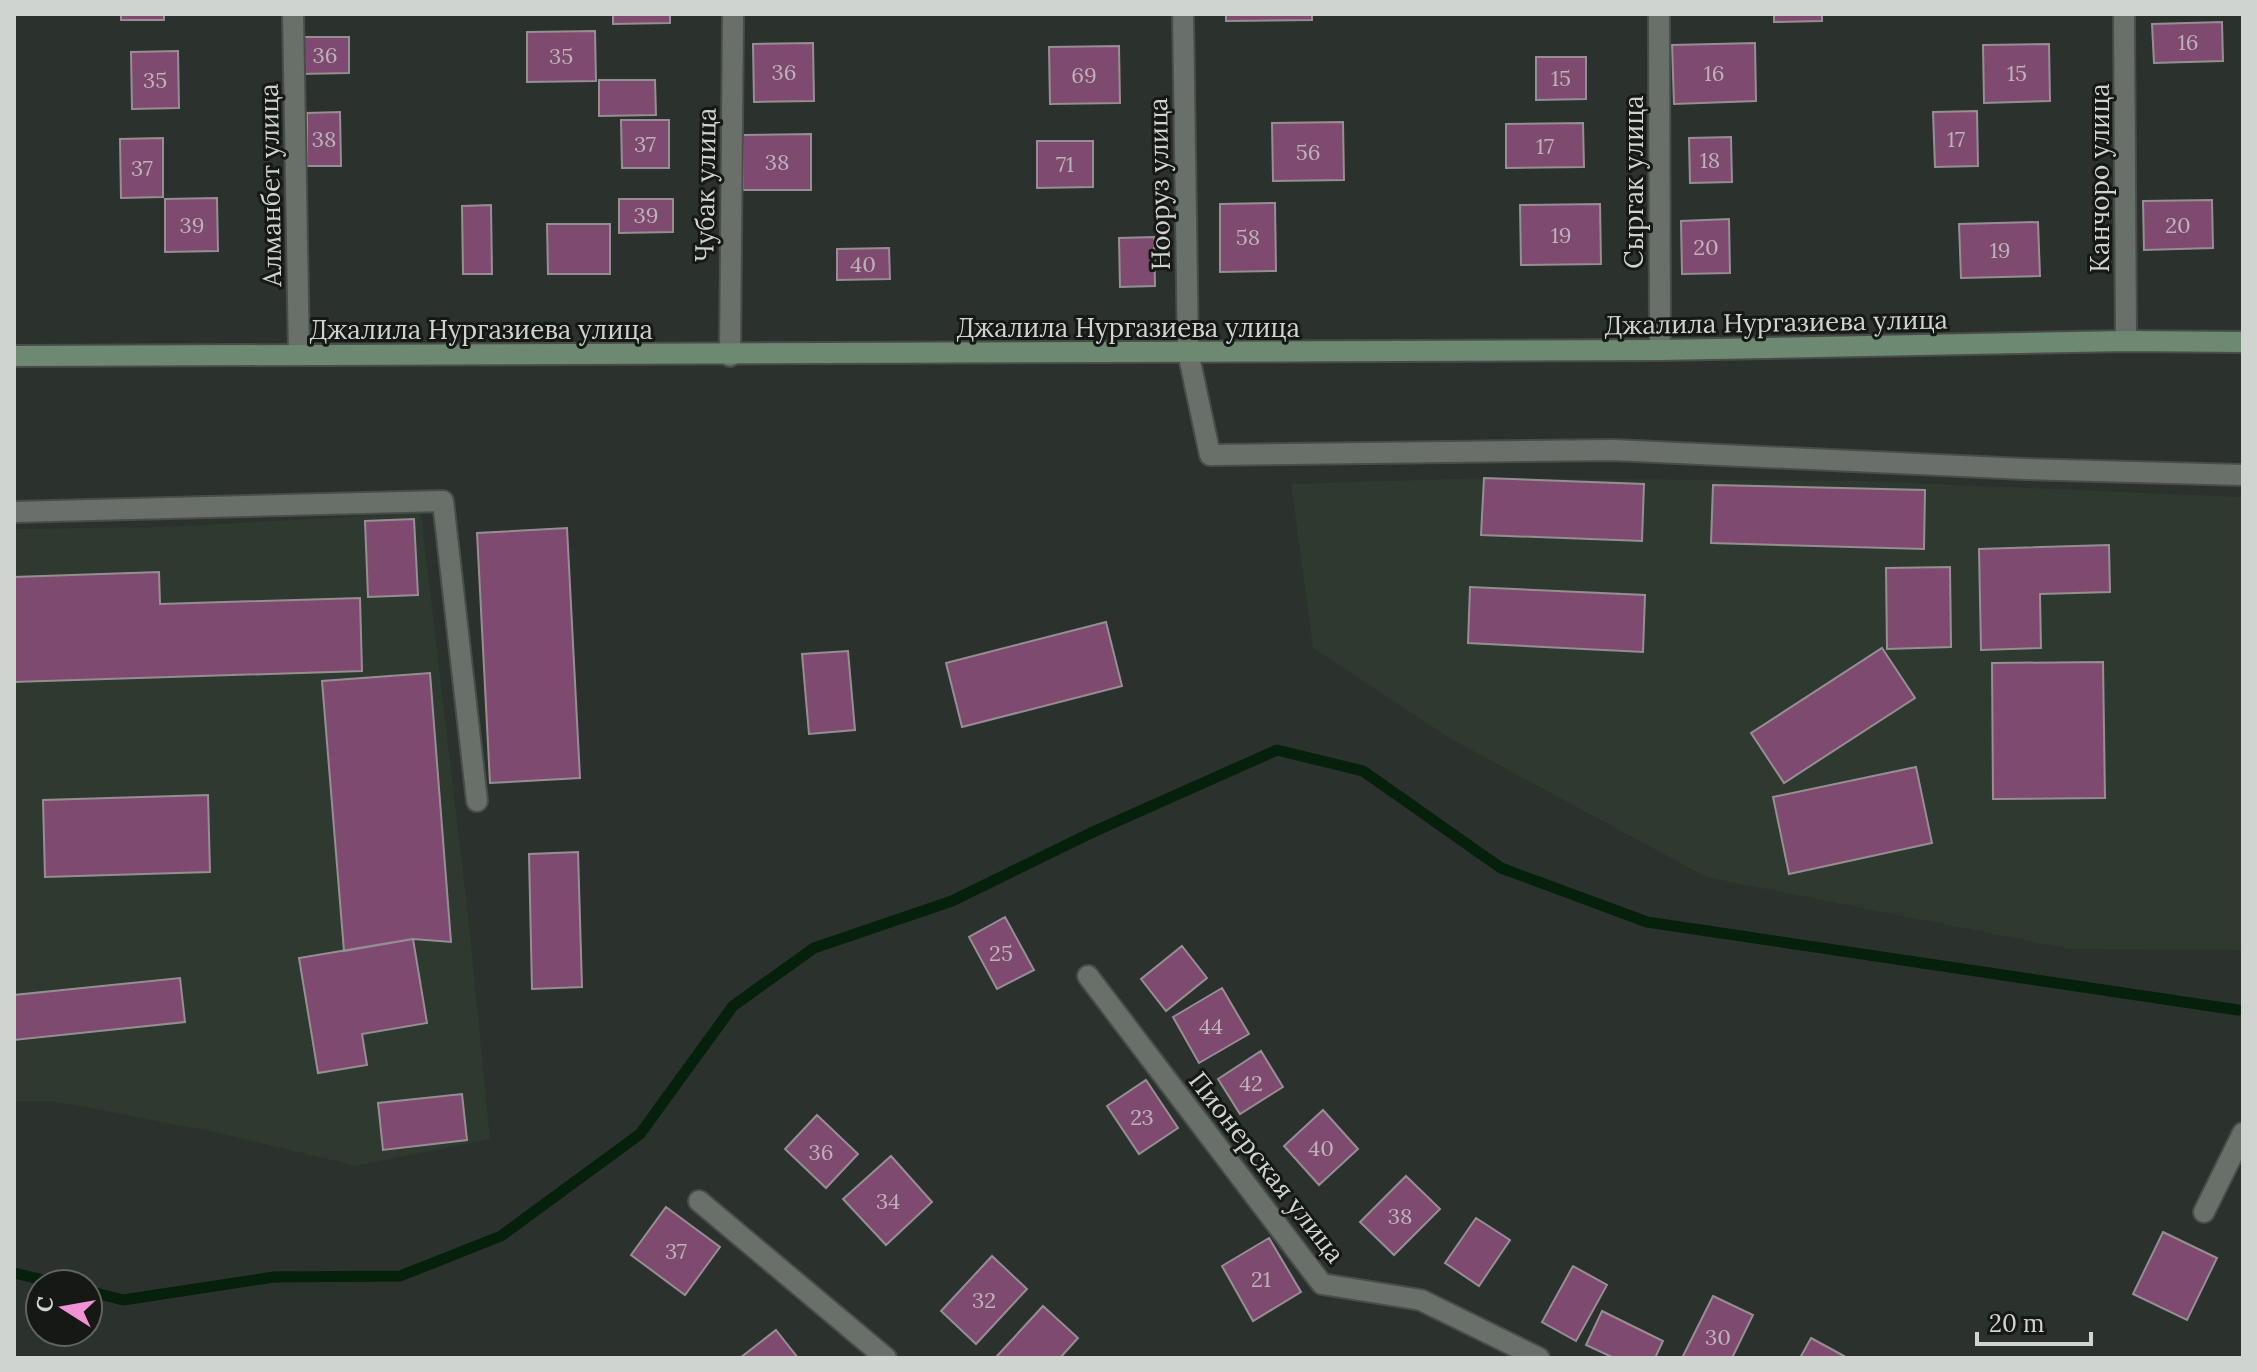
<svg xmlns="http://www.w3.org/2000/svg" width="2257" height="1372" font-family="Lora,serif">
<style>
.built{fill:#2e392f}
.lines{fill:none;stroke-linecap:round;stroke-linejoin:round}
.stream{stroke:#05200b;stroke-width:11}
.building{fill:#7f4a6f;stroke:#968e93;stroke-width:2}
.lane-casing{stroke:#494d49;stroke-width:24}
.street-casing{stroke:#494d49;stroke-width:24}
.secondary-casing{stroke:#494d49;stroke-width:24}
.lane{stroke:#697069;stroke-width:20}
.street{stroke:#697069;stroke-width:20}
.secondary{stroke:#6d8971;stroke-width:20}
.labels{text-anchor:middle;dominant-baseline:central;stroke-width:6;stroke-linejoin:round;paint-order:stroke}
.number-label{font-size:22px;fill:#bcb2b8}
.street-label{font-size:26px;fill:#d0d4d1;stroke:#161816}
</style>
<rect width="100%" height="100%" fill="#2b312c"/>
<path class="built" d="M1484,478L1865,481L2243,497V950L2069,949L1706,877L1451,739L1313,648L1291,484Z
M421,513L468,915L490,1139L357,1166L210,1131L52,1101H14V529L161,527Z"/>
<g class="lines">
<path class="stream" d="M14,1273L60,1284
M88,1291L123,1300L274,1277L400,1276L501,1236L640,1134L733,1006L814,948L952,901L1093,832L1277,750L1363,771L1501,868L1647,922L2238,1010"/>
</g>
<path class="building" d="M121,14H164V20H121Z
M613,14H670V23L613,24Z
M1226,14H1312V20L1226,21Z
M1774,14H1822V21L1774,22Z
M2222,22L2223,61L2154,63L2152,24Z
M595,31L596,81L527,82V32Z
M300,37H349V73L301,74Z
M813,43L814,101L754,102L753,44Z
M1755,43L1756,101L1674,104L1672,45Z
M2049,44L2050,101L1984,103L1983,45Z
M1119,46L1120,103L1050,104L1049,47Z
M178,51L179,108L132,109L131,52Z
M1536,57H1586V99L1536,100Z
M599,80H655L656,115L599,116Z
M1977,111L1978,166L1935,167L1933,112Z
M340,112L341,166H307V113Z
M621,120H669V168H622Z
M1343,122L1344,180L1273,181L1272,123Z
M1583,123L1584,167L1506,168V124Z
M811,134V190H743V135Z
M1731,137L1732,182L1690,183L1689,138Z
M163,138V197L121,198L120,139Z
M1037,141H1093V187L1037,188Z
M217,198L218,251L165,252V199Z
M619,199H673V232L619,233Z
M2212,200L2213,248L2144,250L2143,201Z
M1275,203L1276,271L1220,272V204Z
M1600,204L1601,264L1521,265L1520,205Z
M491,205L492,274H463L462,206Z
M1729,219L1730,273L1682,274L1681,221Z
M2038,222L2040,276L1961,278L1959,224Z
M547,224H610V274H548Z
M1154,237L1155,286L1120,287L1119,238Z
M889,248L890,279L837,280V249Z
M1484,478L1644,484L1642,541L1481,535Z
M1713,485L1925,490L1924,549L1711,543Z
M414,519L418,595L368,597L365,521Z
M567,528L580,778L490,783L477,533Z
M2109,545L2110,592L2040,594L2041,648L1981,650L1979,549Z
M1950,567L1951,647L1887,649L1886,568Z
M159,572L160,604L360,598L362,671L14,682V577Z
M1470,587L1645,595L1643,652L1468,643Z
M1106,622L1122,686L962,727L946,663Z
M1882,648L1915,698L1784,783L1751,733Z
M848,651L855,730L809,734L802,654Z
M2103,662L2105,798L1993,799L1992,663Z
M430,673L451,942L413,939L344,951L322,681Z
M1916,767L1932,843L1789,874L1773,797Z
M208,795L210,872L45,877L43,800Z
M578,852L582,987L532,989L529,854Z
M1005,917L1034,970L997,989L969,937Z
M413,939L427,1023L362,1034L367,1065L318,1073L299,958Z
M1182,946L1207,978L1166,1011L1141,979Z
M180,978L185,1022L14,1040V995Z
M1222,988L1249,1034L1199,1063L1173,1017Z
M1261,1051L1283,1087L1240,1114L1218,1079Z
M1146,1080L1178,1128L1139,1154L1107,1106Z
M462,1094L467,1140L383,1150L378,1103Z
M1323,1110L1358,1149L1319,1185L1284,1146Z
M817,1115L858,1154L826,1188L785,1149Z
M891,1156L932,1202L886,1245L843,1199Z
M1406,1176L1440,1209L1394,1255L1360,1222Z
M666,1207L720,1247L685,1295L631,1255Z
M1476,1218L1510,1240L1479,1286L1445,1263Z
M2163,1232L2217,1258L2187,1320L2133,1294Z
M1269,1238L1301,1292L1253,1321L1222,1266Z
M992,1256L1027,1289L976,1344L941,1311Z
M1573,1266L1607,1285L1576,1341L1542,1322Z
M1713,1296L1753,1315L1732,1358H1682Z
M1043,1306L1078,1338L1060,1358H999L997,1356Z
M1602,1311L1663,1341L1655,1358H1614L1586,1345Z
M776,1330L798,1358H740Z
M1811,1338L1844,1356L1843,1358H1800Z"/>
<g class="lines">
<g class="lane-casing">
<path id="lane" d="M1188,352L1210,455L1613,450L2025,469L2243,475
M14,512L443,501L477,801
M2204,1212L2243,1133"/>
</g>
<g class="street-casing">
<path id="street" d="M293,14L299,355
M1183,14L1188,352
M1659,14L1660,350
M2124,14L2126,341
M730,356L733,14
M1088,976L1322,1284L1421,1300L1539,1358
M699,1201L886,1358"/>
</g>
<g class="secondary-casing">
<path id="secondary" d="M14,356L1660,350L2126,341L2243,342"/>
</g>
<use href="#lane" class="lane"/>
<use href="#street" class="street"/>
<use href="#secondary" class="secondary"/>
</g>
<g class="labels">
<g class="number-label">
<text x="2188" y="42">16</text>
<text x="325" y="55">36</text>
<text x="561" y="56">35</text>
<text x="784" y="72">36</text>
<text x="1714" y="73">16</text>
<text x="2017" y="73">15</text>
<text x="1084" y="75">69</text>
<text x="1561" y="78">15</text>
<text x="155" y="80">35</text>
<text x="324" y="139">38</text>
<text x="1956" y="139">17</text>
<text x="645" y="144">37</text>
<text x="1545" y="146">17</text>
<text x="1308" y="152">56</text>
<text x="1710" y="160">18</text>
<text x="777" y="162">38</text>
<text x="1065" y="164">71</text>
<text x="142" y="168">37</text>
<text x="646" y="215">39</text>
<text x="192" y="225">39</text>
<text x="2178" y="225">20</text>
<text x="1561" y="235">19</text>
<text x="1248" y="237">58</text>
<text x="1706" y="247">20</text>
<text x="2000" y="250">19</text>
<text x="863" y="264">40</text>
<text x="1001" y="953">25</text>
<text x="1211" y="1026">44</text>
<text x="1251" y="1083">42</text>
<text x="1142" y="1117">23</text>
<text x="1321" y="1148">40</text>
<text x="821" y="1152">36</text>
<text x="888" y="1201">34</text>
<text x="1400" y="1216">38</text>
<text x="676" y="1251">37</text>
<text x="1261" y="1279">21</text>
<text x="984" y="1300">32</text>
<text x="1718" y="1337">30</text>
</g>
<g class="street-label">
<text transform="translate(2099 178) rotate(-90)">Канчоро улица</text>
<text transform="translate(1633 182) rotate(-90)">Сыргак улица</text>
<text transform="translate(1159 184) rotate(-91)">Нооруз улица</text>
<text transform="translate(270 185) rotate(-91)">Алманбет улица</text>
<text transform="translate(705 185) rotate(-89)">Чубак улица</text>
<text transform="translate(1776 322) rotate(-1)">Джалила Нургазиева улица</text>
<text x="1128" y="327">Джалила Нургазиева улица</text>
<text x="481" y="329">Джалила Нургазиева улица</text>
<text transform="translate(1267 1167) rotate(52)">Пионерская улица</text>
</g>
</g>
<rect width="2257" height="1372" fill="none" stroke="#d0d4d1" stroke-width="32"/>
<g transform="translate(64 1308) rotate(281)"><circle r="38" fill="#161816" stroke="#606361" stroke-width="2"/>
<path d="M0-6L14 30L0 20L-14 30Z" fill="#f391d5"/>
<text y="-12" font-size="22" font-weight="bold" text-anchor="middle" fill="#d0d4d1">С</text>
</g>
<path d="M1977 1332v12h114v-12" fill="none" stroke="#d0d4d1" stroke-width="4"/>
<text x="1989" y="1332" font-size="24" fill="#d0d4d1" stroke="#161816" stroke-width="6" paint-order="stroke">20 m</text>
</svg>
